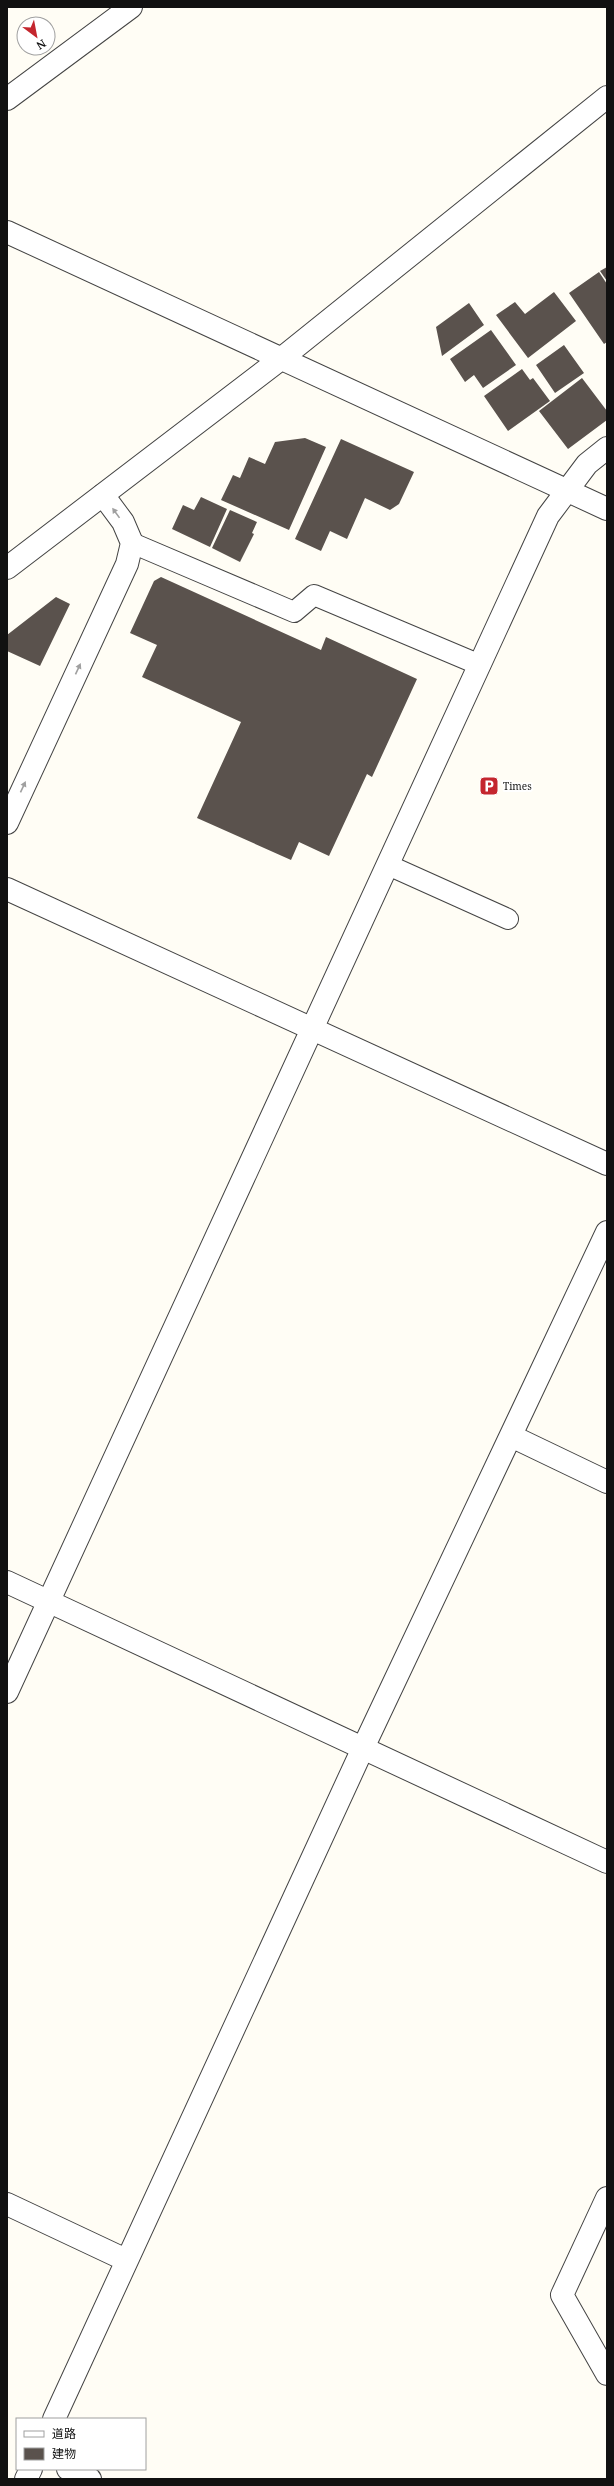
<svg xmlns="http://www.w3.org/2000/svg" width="614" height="2486" font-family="'Noto Serif','Noto Sans JP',serif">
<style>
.building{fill:#5a524d}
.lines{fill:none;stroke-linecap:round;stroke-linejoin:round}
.service-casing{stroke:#444;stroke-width:22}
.minor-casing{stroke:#444;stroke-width:24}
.tertiary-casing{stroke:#444;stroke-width:24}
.service{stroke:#fff;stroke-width:20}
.minor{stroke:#fff;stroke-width:22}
.tertiary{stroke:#fff;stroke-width:22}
.oneway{fill:#a0a0a0}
.labels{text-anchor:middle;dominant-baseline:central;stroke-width:4;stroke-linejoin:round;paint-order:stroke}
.poi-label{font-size:10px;fill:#111;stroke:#fff;text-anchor:start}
</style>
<rect width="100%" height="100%" fill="#fffdf5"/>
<path class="building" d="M607,267V281L600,271Z
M599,272L607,284V342L604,344L569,293Z
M554,292L576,321L528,358L496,315L515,302L525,314Z
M469,303L484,325L442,356L436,327Z
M491,330L516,365L483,388L474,375L465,382L450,359Z
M564,345L584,373L555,393L536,365Z
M522,369L530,380L533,378L550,401L508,431L484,396Z
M582,378L607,411V420L568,449L539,411Z
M305,438L326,447L289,530L221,500L233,475L240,478L249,457L265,464L275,442Z
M341,439L414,472L399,504L390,510L365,498L347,539L330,531L321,551L295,539Z
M201,497L227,509L210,547L172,529L183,505L194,510Z
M230,510L257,522L252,533L254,534L240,562L212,548Z
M161,577L321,650L326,637L417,679L372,777L367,774L329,856L299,842L291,860L197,818L241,722L142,677L157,645L130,633L154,581Z
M56,597L70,604L40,666L7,651V635Z"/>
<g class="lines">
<g class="service-casing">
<path id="service" d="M132,543L294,612L314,595L480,665
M388,865L508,919"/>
</g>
<g class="minor-casing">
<path id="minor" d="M7,99L131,7
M7,823L127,564L132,543L123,522L103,495
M7,889L607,1164
M511,1436L607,1482
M7,1692L548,516L587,464L607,448
M607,2198L562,2295L607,2374
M7,2204L126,2260
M54,2419L363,1748L607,1232
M68,2469L90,2479
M26,2479L31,2469"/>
</g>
<g class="tertiary-casing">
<path id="tertiary" d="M7,232L607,509
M7,568L282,358L607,97
M7,1582L607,1862"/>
</g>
<use href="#service" class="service"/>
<use href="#minor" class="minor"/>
<use href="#tertiary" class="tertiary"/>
</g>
<defs><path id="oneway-solid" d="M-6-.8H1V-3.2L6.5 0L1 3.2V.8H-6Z"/></defs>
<g class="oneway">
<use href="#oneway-solid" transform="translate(116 513) rotate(-126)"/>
<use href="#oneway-solid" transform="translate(78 669) rotate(-65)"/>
<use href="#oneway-solid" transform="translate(23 787) rotate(-65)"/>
</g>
<defs>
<g id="parking-square" transform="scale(1)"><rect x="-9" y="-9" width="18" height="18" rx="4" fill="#c4262e" stroke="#fff"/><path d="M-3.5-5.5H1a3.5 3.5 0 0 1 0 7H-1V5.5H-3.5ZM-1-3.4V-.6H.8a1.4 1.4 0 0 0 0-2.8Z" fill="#fff"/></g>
</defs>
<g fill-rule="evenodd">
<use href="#parking-square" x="489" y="786"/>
</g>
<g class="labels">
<g class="poi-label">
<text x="503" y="786">Times</text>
</g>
</g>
<rect width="614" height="2486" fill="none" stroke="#111111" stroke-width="16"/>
<rect x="16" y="2418" width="130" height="52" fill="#ffffff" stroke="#a0a0a0"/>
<rect x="24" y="2431" width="20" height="6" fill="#ffffff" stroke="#a0a0a0"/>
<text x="52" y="2438" font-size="12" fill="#111111">道路</text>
<rect x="24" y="2448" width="20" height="12" fill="#5a524d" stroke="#a0a0a0"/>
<text x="52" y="2458" font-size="12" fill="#111111">建物</text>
<g transform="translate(36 36) rotate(148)"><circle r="19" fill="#ffffff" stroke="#a0a0a0"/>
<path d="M0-3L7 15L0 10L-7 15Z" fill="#c4262e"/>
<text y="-6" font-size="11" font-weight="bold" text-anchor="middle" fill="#111111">N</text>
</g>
</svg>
